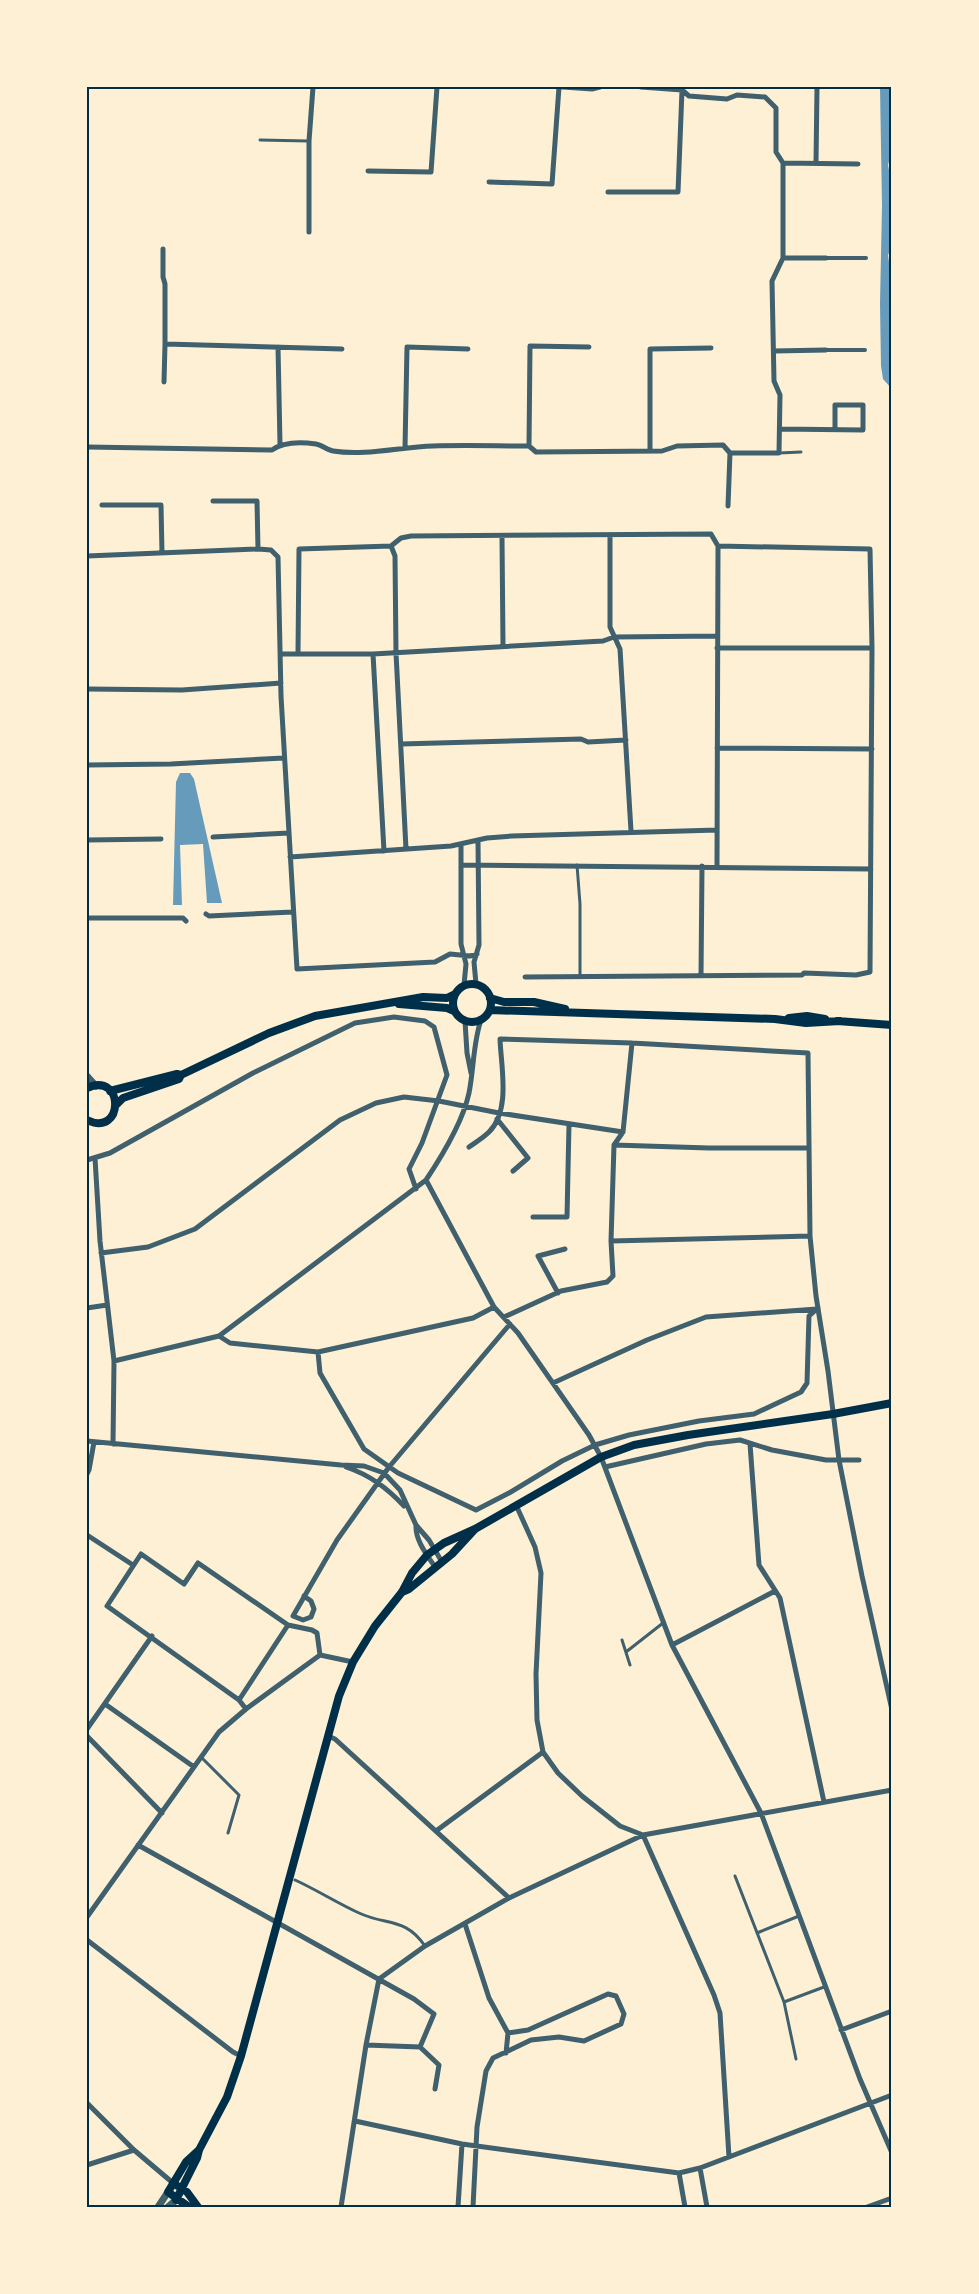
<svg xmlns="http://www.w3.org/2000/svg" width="979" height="2294" font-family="Lato,sans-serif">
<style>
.water{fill:#669bbc}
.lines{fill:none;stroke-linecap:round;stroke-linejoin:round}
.service{stroke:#3f606c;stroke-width:3}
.pedestrian{stroke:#3f606c;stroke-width:4}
.minor{stroke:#3f606c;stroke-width:5}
.tertiary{stroke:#3f606c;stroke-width:7}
.secondary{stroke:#003049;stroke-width:8}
.neatline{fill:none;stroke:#003049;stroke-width:2}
</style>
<rect width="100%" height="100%" fill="#fdf0d5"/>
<path class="water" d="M880,87H892V151L888,165L892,185V247L888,255L892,283V389L883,379L881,366L880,304L882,206Z
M180,773H190L194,779L222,903H207L203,844L180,845L182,905H173L176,782Z"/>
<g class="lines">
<path class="service" d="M260,140L308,141
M779,453L801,452
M577,865L580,904V975
M622,1640L630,1665
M626,1652L663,1623
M201,1757L239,1795L228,1833
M735,1876L784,2002L796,2059
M295,1880C317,1890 337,1903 359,1913C387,1926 405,1917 425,1946
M757,1933L799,1916
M784,2002L824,1987"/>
<path class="pedestrian" d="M826,258H866
M826,350H865"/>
<path class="minor" d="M563,87L592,89L600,87
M641,87L682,90L689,96L727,99L737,95L765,97L776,108V152L783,163
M783,163L858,164
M816,163L817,87
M368,171L431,172L437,87
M489,182L552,184L559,87
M608,192H678L682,90
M309,232V141L313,87
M163,249V277L165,284V344L342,349
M783,258H826
M278,347L280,444
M774,351L826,350
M164,382L165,344
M780,429L863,430V405H835V429
M529,446L530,346L589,347
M87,447L272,450C283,442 302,442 316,444C322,445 327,450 333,451C365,456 400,447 433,446C465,445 497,446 529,446L536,452L662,451L677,446L723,445L730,453L728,506
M405,448L407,347L468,349
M650,451V349L711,348
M730,453H779L780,395L774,381L772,281L783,258V163
M102,505H161L162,553
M610,535V627L620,649L631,831
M502,537L503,646
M391,546L395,556L396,653L406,849
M258,549L271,550L278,557L281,696L297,969L435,962L450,954L470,956L477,954
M87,556L258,549L257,501H213
M717,648H872
M298,653L299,549L391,546L401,538L411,536L711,534L718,546L870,549L872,648L870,972L856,975L804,973L802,975L525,977
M281,654H373L603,641L614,637L718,636
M373,654L384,851
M87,689L182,690L281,683
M401,744L581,739L588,742L626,740
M717,748L872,749
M87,765L171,764L284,758
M213,837L289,833
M87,840L161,839
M461,844V944L466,964L464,985
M290,857L451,846L487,838L512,836L717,830
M461,865L871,869
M717,866L718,546
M206,914L209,916L293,912
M87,918H183L186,921
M701,976L702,866
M476,984L474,962L479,945L478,840
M465,1021L467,1053L471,1073
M497,1119L528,1158L513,1171
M614,1145L709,1148H808
M469,1147C476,1142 483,1138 489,1132C511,1110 501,1067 500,1039L632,1043L808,1053L810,1236L816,1296L828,1371L839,1460L862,1576L892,1710
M95,1158L100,1241L114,1361L113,1444
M87,1160L110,1153L253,1073L355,1023L394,1017L425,1021L434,1027L447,1075L422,1143L409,1169L416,1189
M426,1180L494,1307L518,1333L589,1435L601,1457L672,1645L761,1813L860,2079L892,2153
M533,1217H567L569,1124
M611,1241L810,1236
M101,1253L148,1247L195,1229L340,1120L376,1103L404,1097L439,1101L499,1113L623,1132
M558,1293L538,1256L565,1249
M87,1308L107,1305
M504,1317L561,1291L607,1282L613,1276L611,1241L614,1145L623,1132L632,1043
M219,1336L230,1343L318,1352L320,1373L364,1449L398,1473L476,1510L509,1493L562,1461L595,1445L629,1435L699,1421L754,1414L801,1392L807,1383L809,1316L818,1308
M318,1352L473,1318L494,1307
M114,1361L219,1336L426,1180C442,1156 463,1121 469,1093C474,1068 473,1043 481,1020
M553,1383L647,1340L706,1317L817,1309
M87,1441L341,1465L364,1466L384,1473L400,1490L416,1525L429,1540L442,1562
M750,1444L759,1565L780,1598L824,1802
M346,1467C370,1475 387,1488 404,1506
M605,1467L706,1444L740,1440L772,1450L826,1460H859
M87,1474L89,1470L94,1442
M516,1505L535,1547L541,1573L536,1674L537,1720L543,1752L558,1773L582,1796L620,1826L643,1835L714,1995L720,2013L729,2157
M416,1525C415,1540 427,1555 435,1567
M87,1535L133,1565
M304,1596L311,1601L314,1609L311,1617L303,1620L293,1616L337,1540L389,1467L510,1324
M672,1645L775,1591
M320,1655L353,1662
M239,1700L107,1606L141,1554L184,1584L198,1563L288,1625
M105,1704L194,1767
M87,1729L152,1636
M87,1736L162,1813
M328,1736L335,1739L509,1898
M436,1831L543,1752
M138,1845L414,1999L434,2014L420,2047
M87,1917L219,1732L246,1709L320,1655L317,1633L312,1630L288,1625L239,1700L246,1709
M465,1924L489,1998L508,2033L506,2053
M87,1940L233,2052L241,2056
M379,1979L425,1946L509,1898L643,1835L892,1790
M841,2030L892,2011
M366,2045L420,2047L439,2065L435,2089
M87,2103L134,2150L173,2183
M355,2121L462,2144L679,2173L700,2168L892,2095
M87,2165L134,2150
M700,2168L707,2207
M679,2173L685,2207
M341,2207L366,2045L379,1979
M458,2207L462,2144
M473,2207L477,2127L486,2071L493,2058L531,2040L559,2037L584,2041L621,2024L624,2014L616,1996L608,1994L528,2030L508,2033
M867,2207L892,2198"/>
<path class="tertiary" d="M87,1076L96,1086
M158,2207L168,2192
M168,2207L176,2200"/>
<path class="secondary" d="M453 1003a19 19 0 1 1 38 0a19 19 0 1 1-38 0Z
M490,998L504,1002H534L565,1009
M399,1004L447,1008L454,1011
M490,1010L775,1019L806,1023L840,1021
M789,1018L807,1016L825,1019
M837,1021L892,1025
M87,1088C125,1071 124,1138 87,1120
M110,1091L177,1074L181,1075L269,1033L315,1016L423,997L447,998L455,994
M116,1105L123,1098L179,1079L181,1075
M402,1592L409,1589L452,1554L475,1529
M173,2183L187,2192L198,2207
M176,2200L197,2158L199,2150L227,2097L241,2056L339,1696L353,1662L375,1626L402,1592L412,1573L427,1555L444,1543L475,1529L601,1457L634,1445L688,1435L833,1414L892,1403
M189,2207L168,2192L186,2162L199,2150"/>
</g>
<rect width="979" height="2294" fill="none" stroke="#fdf0d5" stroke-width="177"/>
<rect x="88" y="88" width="802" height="2118" class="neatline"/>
</svg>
